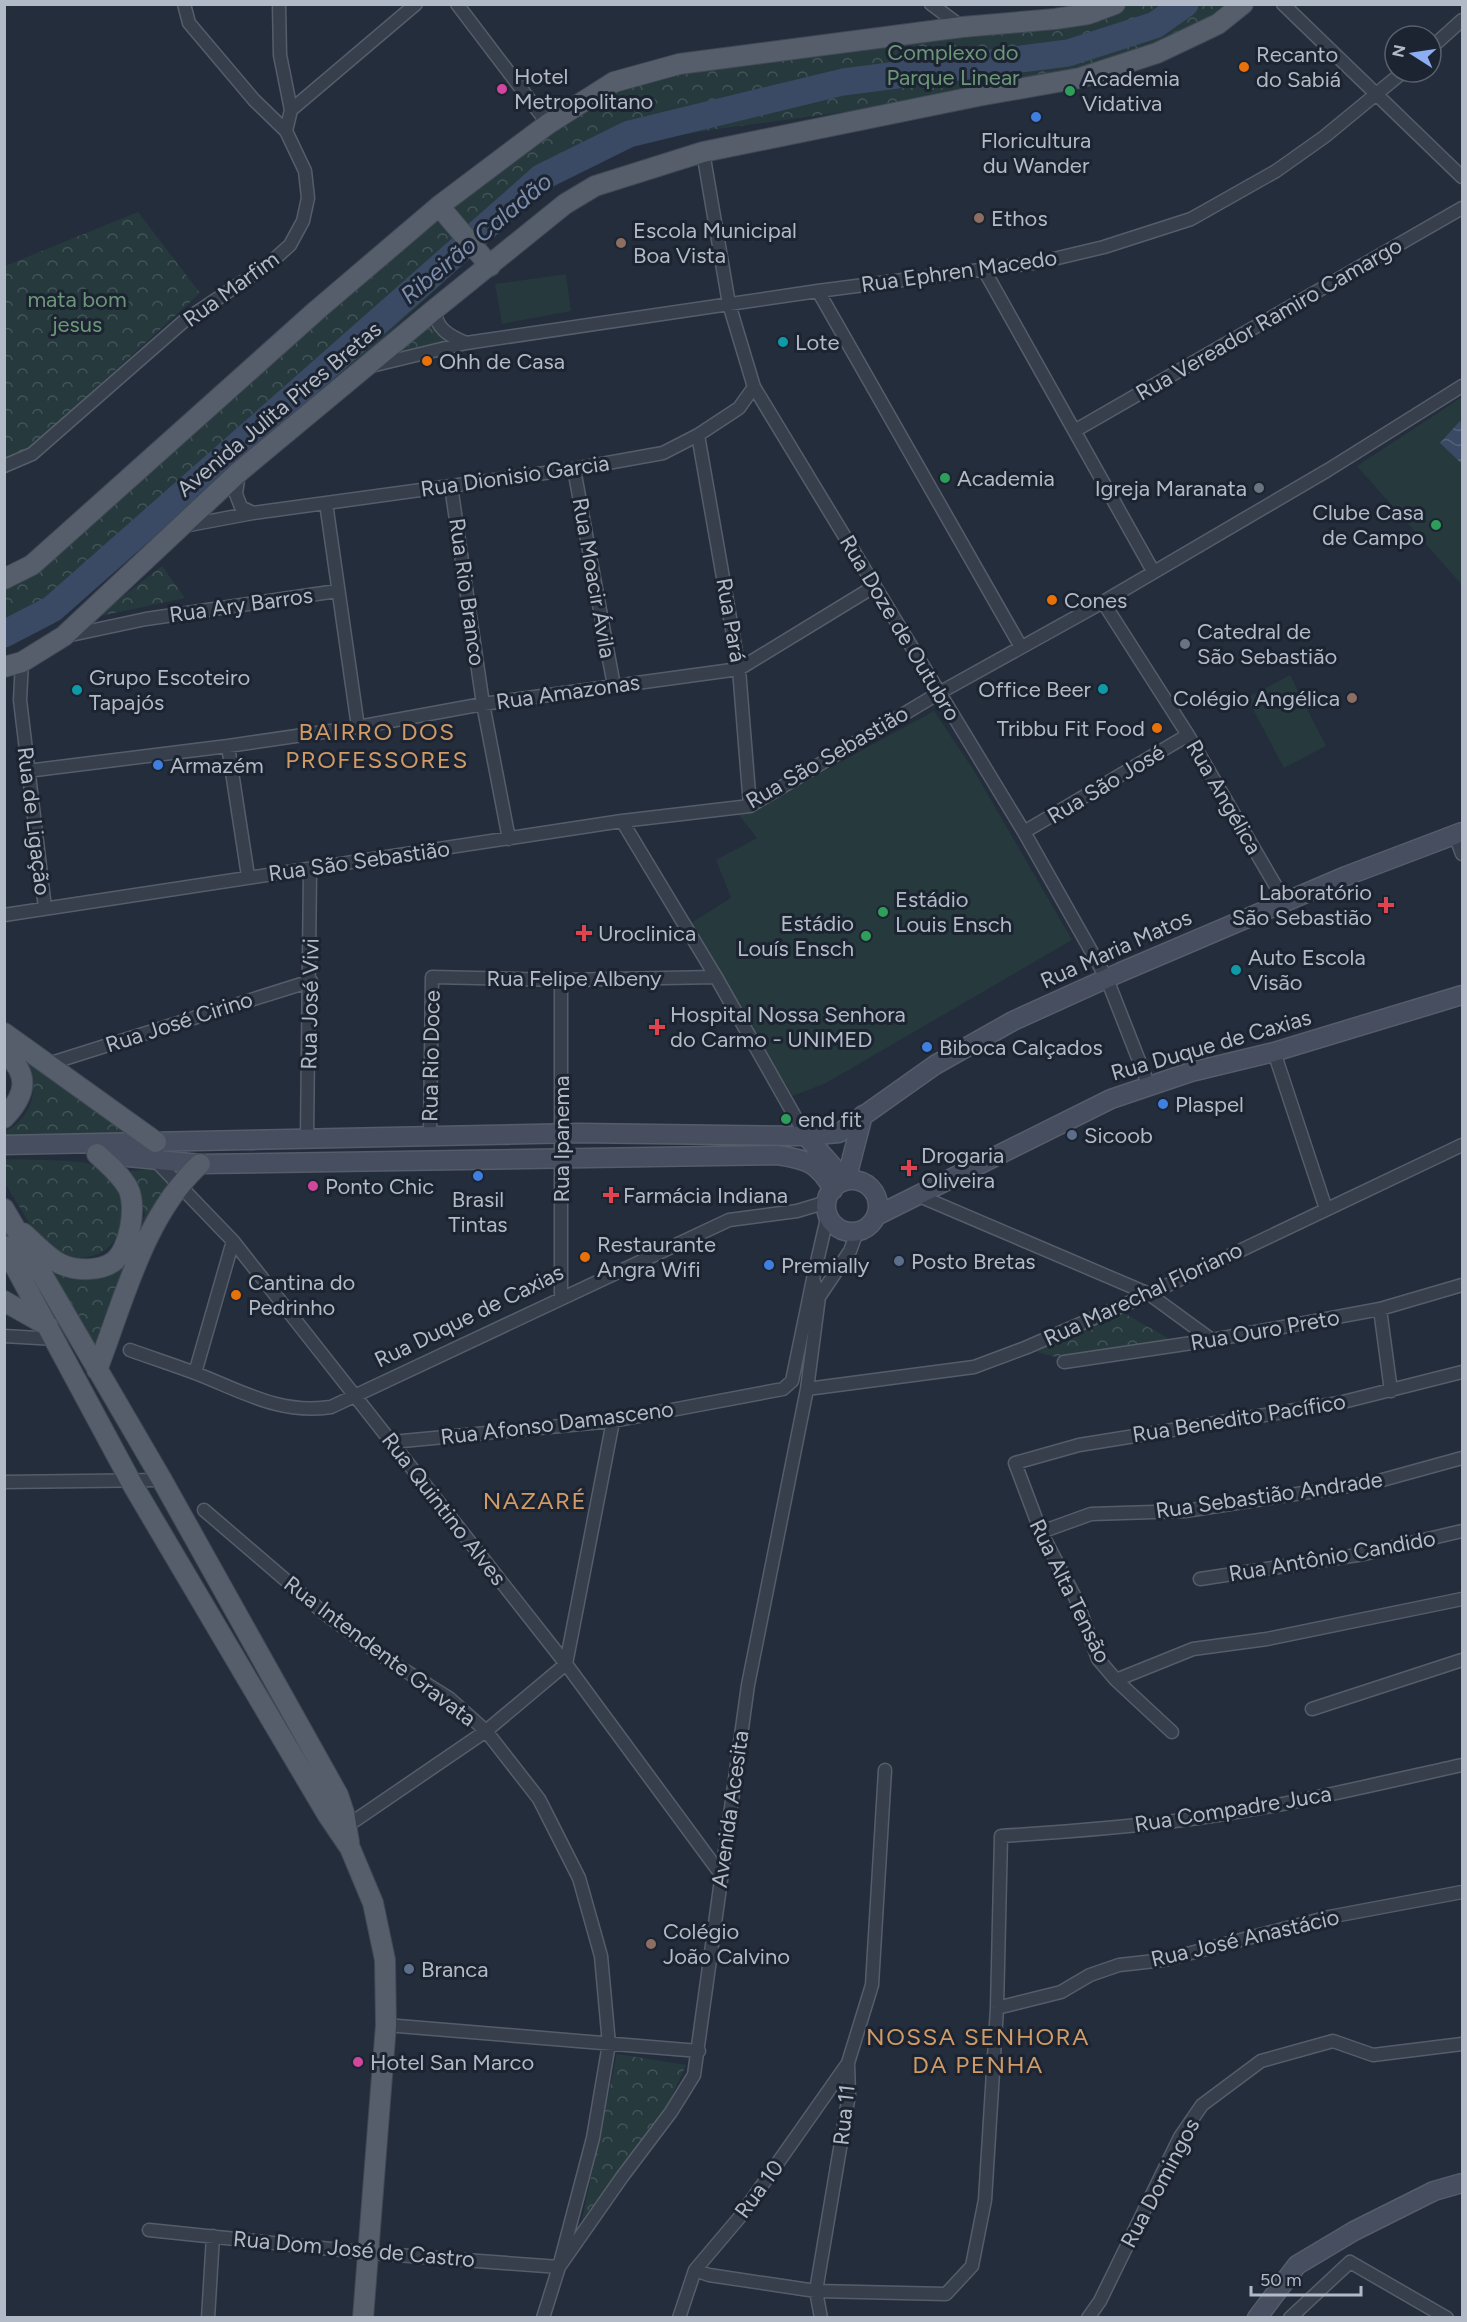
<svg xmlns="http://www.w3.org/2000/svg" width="1467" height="2322" font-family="Figtree,sans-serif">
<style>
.grass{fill:#26393d}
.forest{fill:url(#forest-crowns)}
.water{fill:url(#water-waves)}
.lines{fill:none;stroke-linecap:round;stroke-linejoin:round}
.river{stroke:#3a4964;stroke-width:27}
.street-casing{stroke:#565d6a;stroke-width:15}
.secondary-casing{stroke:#565d6a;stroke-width:21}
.primary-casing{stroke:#414855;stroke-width:22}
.street{stroke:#383f4c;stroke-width:12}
.secondary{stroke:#464e5f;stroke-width:18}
.primary{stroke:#565e6c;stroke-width:20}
.food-dot{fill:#e8710a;stroke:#1d2431;stroke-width:2}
.hotel-dot{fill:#d1479c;stroke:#1d2431;stroke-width:2}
.leisure-dot{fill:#2e9e5b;stroke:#1d2431;stroke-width:2}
.shop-dot{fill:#3f7fe0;stroke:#1d2431;stroke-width:2}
.education-dot{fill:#8d6e63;stroke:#1d2431;stroke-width:2}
.culture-dot{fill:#0f9aa8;stroke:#1d2431;stroke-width:2}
.worship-dot{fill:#6b7280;stroke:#1d2431;stroke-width:2}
.health-dot{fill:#e0444e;stroke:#1d2431;stroke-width:2}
.service-dot{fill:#5c6f8a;stroke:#1d2431;stroke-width:2}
.labels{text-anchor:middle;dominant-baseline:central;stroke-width:6;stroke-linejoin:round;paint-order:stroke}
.park-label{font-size:22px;fill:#6b9778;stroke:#1d2431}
.poi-label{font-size:22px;fill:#b3bac7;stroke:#1d2431;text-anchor:start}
.street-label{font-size:22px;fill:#b3bac7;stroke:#1d2431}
.water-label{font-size:24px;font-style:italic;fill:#7c8eae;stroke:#1d2431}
.neighbourhood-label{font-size:24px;letter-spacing:1.5px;fill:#d09b66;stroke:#1d2431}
</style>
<defs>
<pattern id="forest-crowns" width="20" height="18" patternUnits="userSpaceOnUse" patternTransform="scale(1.5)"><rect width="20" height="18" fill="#26393d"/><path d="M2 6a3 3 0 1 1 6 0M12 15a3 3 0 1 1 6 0" fill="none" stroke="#435458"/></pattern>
<pattern id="water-waves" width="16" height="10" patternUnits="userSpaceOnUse" patternTransform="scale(1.5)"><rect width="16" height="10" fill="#3a4964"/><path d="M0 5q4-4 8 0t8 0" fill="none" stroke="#546179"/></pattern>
</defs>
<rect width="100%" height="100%" fill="#242d3c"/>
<path class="grass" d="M566,274L571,311L502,324L495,284Z
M1462,397V585L1357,466Z
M1290,675L1326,746L1284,768L1247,698Z
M934,711L973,769L1072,940L826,1083L793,1096L688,925L731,898L716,860L757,838L739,815L751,811Z"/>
<path class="forest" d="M1122,5H1242L1157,52L978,94L717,129L621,145L585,163L487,236L443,283L367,353L52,617L5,644V588L440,207L601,98L686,71Z
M138,212L200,293L20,457L5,462V266Z
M430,322L436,333L449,343L388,355Z
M162,566L185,598L96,617Z
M9,1047L144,1137L5,1135V1131C29,1121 43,1087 26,1064C22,1057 14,1052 9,1047Z
M5,1159C21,1160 81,1159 92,1165C124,1182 136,1226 105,1250C95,1257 81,1258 69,1259L39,1239L5,1183Z
M159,1169L173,1184L94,1356L44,1263L71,1273L135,1240L145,1215L137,1184L128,1171Z
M1115,1308L1173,1341L1059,1358L1022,1348Z
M617,2054L686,2065L668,2105L582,2220Z"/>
<path class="water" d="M1460,421L1462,423V464L1440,443Z"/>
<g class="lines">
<path class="river" d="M4,634L52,609L542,177L629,134L843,82L1068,53L1155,25L1185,4"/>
<g class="street-casing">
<path id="street" d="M279,4L280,55L291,110L286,131
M457,4L548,124
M931,4L962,27
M1283,4L1462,177
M1431,48L1462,20
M291,110L416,4
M703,152L729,304L754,387L1024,832L1107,979L1149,1086
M983,268L1153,571
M818,291L1021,647
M435,309C435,328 449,336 466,343
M371,366L466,343L818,291L1041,262L1104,247L1191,219L1276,171L1324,137L1403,72
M1076,430L1462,208
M698,435L739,669L750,806
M4,466L32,454L184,321L269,264L290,245L303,221L308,198L305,171L286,131L254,100L189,23L184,4
M574,469L614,686
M239,472L236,494L241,507L253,513
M451,486L483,704L509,839
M326,503L358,727
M184,526L253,513L574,469L663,453L698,435L739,408L754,387
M1103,602L1188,735L1285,902
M66,636L146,619L337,591
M22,662L20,700L45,908
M228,746L248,876
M27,771L228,746L358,727L483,704L739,669L875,586
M622,821L716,977L806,1136
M1024,832L1188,735
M1455,835L1462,854
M4,915L622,821L750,806L939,693L1103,602L1328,470L1462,386
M561,980V1298
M1274,1052L1326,1209
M48,1064L311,981
M430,1136L432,977L561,980L716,977
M307,1138L310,870
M155,1160L233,1241L566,1664L720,1873
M917,1195L1149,1294L1212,1340
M819,1297L850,1251L857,1232
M1380,1309L1391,1391
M4,1336L55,1339
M130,1350C152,1358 174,1365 195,1373C242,1391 280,1415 331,1407L729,1220L797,1211L827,1202
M1064,1362L1212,1340L1380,1309L1462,1285
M195,1373L233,1241
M807,1389L974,1367L1025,1348L1149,1294L1462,1145
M392,1442L613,1421L783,1389L792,1381L813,1279
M4,1482L162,1480
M1041,1532L1091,1514L1185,1511L1375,1482L1462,1458
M1200,1579L1364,1554L1462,1531
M1116,1680L1193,1649L1267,1639L1462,1599
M1312,1709L1462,1660
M1172,1732L1116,1680L1098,1659L1076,1599L1041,1532L1015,1463L1079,1445L1339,1403L1462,1372
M344,1828L486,1731L566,1664L613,1421
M997,2008L1061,1992L1090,1975L1119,1965L1164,1960L1329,1917L1462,1892
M386,2025L699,2051
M149,2230L370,2253L559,2267L593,2138L609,2044L601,1956L579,1878L539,1799L486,1731L449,1698L385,1658L324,1613L204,1510
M695,2270L709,2275L816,2291L946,2294L972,2266L985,2200L997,2008L1001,1836C1064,1832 1128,1827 1191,1819C1282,1807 1372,1785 1462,1765
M208,2318L213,2236
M543,2318L559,2267L622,2177L671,2112L694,2075L748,1685L807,1389L819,1297L813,1279L828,1214
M679,2318L695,2270L739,2218L848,2063
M821,2318L816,2291L849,2095L848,2063L872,1985L885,1770
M1088,2318L1100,2301L1180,2137L1202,2105L1261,2061L1333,2041L1373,2055L1462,2044
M1290,2318L1350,2262L1447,2318"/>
</g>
<g class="secondary-casing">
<path id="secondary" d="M806,1136L842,1177
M4,1145L579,1133L806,1136L839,1133L935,1065L1013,1021L1121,972L1346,876L1462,832
M97,1154L200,1164L777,1155C806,1159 819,1163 833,1190
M826 1206a26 26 0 1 1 52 0a26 26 0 1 1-52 0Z
M846,1181L863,1115
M876,1216L1111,1099L1191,1072L1274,1052L1462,995
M1257,2318L1297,2265L1354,2231L1434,2191L1462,2183"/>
</g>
<g class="primary-casing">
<path id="primary" d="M439,206L490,266
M4,579L32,565L317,310L439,206L548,124L614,82L679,64L962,27L1055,19L1088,14L1115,4
M4,667L22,662L64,636L239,472L435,309L565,204L595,186L703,152L978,96L1080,78L1157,53L1218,24L1243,4
M4,1033L156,1142
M4,1052C30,1074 27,1094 4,1118
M4,1209L162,1480L338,1795L344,1813L349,1842
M23,1233C35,1243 49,1260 63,1265C77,1271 100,1271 113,1262C130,1250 137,1206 128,1188C121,1175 108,1164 97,1154
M4,1246L131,1482L327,1814L350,1848L373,1903L385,1960L386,2025L363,2318
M4,1301L48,1326
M97,1370C124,1300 144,1216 200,1164"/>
</g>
<use href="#street" class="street"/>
<use href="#secondary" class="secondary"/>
<use href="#primary" class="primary"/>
</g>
<g class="food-dot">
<circle cx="1244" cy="67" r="6"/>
<circle cx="427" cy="361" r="6"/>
<circle cx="1052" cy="600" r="6"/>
<circle cx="1157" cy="728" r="6"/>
<circle cx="585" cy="1257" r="6"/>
<circle cx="236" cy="1295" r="6"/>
</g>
<g class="hotel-dot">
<circle cx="502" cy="89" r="6"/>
<circle cx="313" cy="1186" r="6"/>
<circle cx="358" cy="2062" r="6"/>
</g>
<g class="leisure-dot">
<circle cx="1070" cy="91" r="6"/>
<circle cx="945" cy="478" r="6"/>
<circle cx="1436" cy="525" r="6"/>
<circle cx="883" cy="912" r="6"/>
<circle cx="866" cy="936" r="6"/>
<circle cx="786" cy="1119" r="6"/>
</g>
<g class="shop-dot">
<circle cx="1036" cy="117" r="6"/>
<circle cx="158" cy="765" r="6"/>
<circle cx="927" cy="1047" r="6"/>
<circle cx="1163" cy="1104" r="6"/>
<circle cx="478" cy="1176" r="6"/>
<circle cx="769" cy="1265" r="6"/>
</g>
<g class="education-dot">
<circle cx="979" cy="218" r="6"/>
<circle cx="621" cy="243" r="6"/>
<circle cx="1352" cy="698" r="6"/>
<circle cx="651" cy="1944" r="6"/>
</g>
<g class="culture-dot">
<circle cx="783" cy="342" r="6"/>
<circle cx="1103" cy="689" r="6"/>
<circle cx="77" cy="690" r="6"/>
<circle cx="1236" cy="970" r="6"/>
</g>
<g class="worship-dot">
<circle cx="1259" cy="488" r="6"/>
<circle cx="1185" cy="644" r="6"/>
</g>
<g class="health-dot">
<path d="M1383 896h6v6h6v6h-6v6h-6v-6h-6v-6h6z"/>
<path d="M581 924h6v6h6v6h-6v6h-6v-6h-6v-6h6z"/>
<path d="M654 1018h6v6h6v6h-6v6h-6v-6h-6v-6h6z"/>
<path d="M906 1159h6v6h6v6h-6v6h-6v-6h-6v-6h6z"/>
<path d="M608 1186h6v6h6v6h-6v6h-6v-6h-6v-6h6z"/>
</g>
<g class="service-dot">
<circle cx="1072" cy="1135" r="6"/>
<circle cx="899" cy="1261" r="6"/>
<circle cx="409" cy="1969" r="6"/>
</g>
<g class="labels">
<g class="park-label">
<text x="953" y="52">Complexo do<tspan x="953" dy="25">Parque Linear</tspan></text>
<text x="77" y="299">mata bom<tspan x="77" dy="25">jesus</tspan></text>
</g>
<g class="poi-label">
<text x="1256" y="54">Recanto<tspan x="1256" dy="25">do Sabiá</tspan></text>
<text x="514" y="76">Hotel<tspan x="514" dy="25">Metropolitano</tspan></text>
<text x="1082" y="78">Academia<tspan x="1082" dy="25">Vidativa</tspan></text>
<text x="1036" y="140" text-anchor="middle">Floricultura<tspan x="1036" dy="25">du Wander</tspan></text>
<text x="991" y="218">Ethos</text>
<text x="633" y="230">Escola Municipal<tspan x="633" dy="25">Boa Vista</tspan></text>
<text x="795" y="342">Lote</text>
<text x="439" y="361">Ohh de Casa</text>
<text x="957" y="478">Academia</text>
<text x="1247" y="488" text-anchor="end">Igreja Maranata</text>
<text x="1424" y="512" text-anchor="end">Clube Casa<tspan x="1424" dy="25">de Campo</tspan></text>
<text x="1064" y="600">Cones</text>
<text x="1197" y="631">Catedral de<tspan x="1197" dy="25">São Sebastião</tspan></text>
<text x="89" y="677">Grupo Escoteiro<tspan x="89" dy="25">Tapajós</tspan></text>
<text x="1091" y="689" text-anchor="end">Office Beer</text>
<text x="1340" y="698" text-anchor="end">Colégio Angélica</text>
<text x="1145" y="728" text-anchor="end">Tribbu Fit Food</text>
<text x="170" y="765">Armazém</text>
<text x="1372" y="892" text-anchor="end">Laboratório<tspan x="1372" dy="25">São Sebastião</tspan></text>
<text x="895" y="899">Estádio<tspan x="895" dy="25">Louis Ensch</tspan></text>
<text x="854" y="923" text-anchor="end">Estádio<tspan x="854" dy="25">Louís Ensch</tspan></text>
<text x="598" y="933">Uroclinica</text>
<text x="1248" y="957">Auto Escola<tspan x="1248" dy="25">Visão</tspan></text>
<text x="670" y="1014">Hospital Nossa Senhora<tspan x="670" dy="25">do Carmo - UNIMED</tspan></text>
<text x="939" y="1047">Biboca Calçados</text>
<text x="1175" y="1104">Plaspel</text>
<text x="798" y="1119">end fit</text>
<text x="1084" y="1135">Sicoob</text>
<text x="921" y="1155">Drogaria<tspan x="921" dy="25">Oliveira</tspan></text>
<text x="325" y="1186">Ponto Chic</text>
<text x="623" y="1195">Farmácia Indiana</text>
<text x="478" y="1199" text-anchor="middle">Brasil<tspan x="478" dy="25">Tintas</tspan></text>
<text x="597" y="1244">Restaurante<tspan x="597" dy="25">Angra Wifi</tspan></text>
<text x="911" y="1261">Posto Bretas</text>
<text x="781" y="1265">Premially</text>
<text x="248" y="1282">Cantina do<tspan x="248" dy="25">Pedrinho</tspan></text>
<text x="663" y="1931">Colégio<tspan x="663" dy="25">João Calvino</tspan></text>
<text x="421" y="1969">Branca</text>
<text x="370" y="2062">Hotel San Marco</text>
</g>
<g class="street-label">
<text transform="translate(959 271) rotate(-8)">Rua Ephren Macedo</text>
<text transform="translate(231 289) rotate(-36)">Rua Marfim</text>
<text transform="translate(1269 319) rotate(-30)">Rua Vereador Ramiro Camargo</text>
<text transform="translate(279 409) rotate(-40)">Avenida Julita Pires Bretas</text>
<text transform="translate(515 476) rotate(-8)">Rua Dionisio Garcia</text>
<text transform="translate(594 578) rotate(80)">Rua Moacir Ávila</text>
<text transform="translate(467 592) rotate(82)">Rua Rio Branco</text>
<text transform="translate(241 605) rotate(-8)">Rua Ary Barros</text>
<text transform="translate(731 620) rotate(80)">Rua Pará</text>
<text transform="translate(900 628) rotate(59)">Rua Doze de Outubro</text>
<text transform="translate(568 692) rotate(-8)">Rua Amazonas</text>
<text transform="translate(827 757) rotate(-30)">Rua São Sebastião</text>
<text transform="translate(1106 784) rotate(-31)">Rua São José</text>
<text transform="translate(1224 797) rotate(60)">Rua Angélica</text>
<text transform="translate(34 821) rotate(83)">Rua de Ligação</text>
<text transform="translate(359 861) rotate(-8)">Rua São Sebastião</text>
<text transform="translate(1116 949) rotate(-24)">Rua Maria Matos</text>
<text x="574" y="978">Rua Felipe Albeny</text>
<text transform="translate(310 1004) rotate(-89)">Rua José Vivi</text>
<text transform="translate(179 1022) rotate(-18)">Rua José Cirino</text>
<text transform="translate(1211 1045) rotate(-16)">Rua Duque de Caxias</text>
<text transform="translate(431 1056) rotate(-89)">Rua Rio Doce</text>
<text transform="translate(561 1139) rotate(-90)">Rua Ipanema</text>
<text transform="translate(1143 1294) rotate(-25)">Rua Marechal Floriano</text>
<text transform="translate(469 1316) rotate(-26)">Rua Duque de Caxias</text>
<text transform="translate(1265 1330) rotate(-10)">Rua Ouro Preto</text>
<text transform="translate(1239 1418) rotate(-9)">Rua Benedito Pacífico</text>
<text transform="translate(557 1423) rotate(-7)">Rua Afonso Damasceno</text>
<text transform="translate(1269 1495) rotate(-8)">Rua Sebastião Andrade</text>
<text transform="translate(444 1509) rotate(52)">Rua Quintino Alves</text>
<text transform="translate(1332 1556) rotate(-10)">Rua Antônio Candido</text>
<text transform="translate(1070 1591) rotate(64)">Rua Alta Tensão</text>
<text transform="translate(380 1651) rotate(37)">Rua Intendente Gravata</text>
<text transform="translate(730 1809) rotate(-82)">Avenida Acesita</text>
<text transform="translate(1233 1809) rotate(-9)">Rua Compadre Juca</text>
<text transform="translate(1245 1938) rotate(-13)">Rua José Anastácio</text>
<text transform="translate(844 2115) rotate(-84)">Rua 11</text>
<text transform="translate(1160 2183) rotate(-62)">Rua Domingos</text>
<text transform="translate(759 2189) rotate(-54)">Rua 10</text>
<text transform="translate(354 2249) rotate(5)">Rua Dom José de Castro</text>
</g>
<g class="water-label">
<text transform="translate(476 238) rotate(-40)">Ribeirão Caladão</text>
</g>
<g class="neighbourhood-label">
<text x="377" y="731">BAIRRO DOS<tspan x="377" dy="28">PROFESSORES</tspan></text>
<text x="535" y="1500">NAZARÉ</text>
<text x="978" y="2036">NOSSA SENHORA<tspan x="978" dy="28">DA PENHA</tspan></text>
</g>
</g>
<rect width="1467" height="2322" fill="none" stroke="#b3bac7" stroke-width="12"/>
<g transform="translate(1413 54) rotate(282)"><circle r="28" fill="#1d2431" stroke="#59606d" stroke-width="1.5"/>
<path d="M0-4.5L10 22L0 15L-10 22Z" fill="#8caef3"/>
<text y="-9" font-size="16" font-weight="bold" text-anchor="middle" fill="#b3bac7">N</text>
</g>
<path d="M1251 2286v9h110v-9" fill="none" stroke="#b3bac7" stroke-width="3"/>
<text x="1260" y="2286" font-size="18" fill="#b3bac7" stroke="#1d2431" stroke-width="4.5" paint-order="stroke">50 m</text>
</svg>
